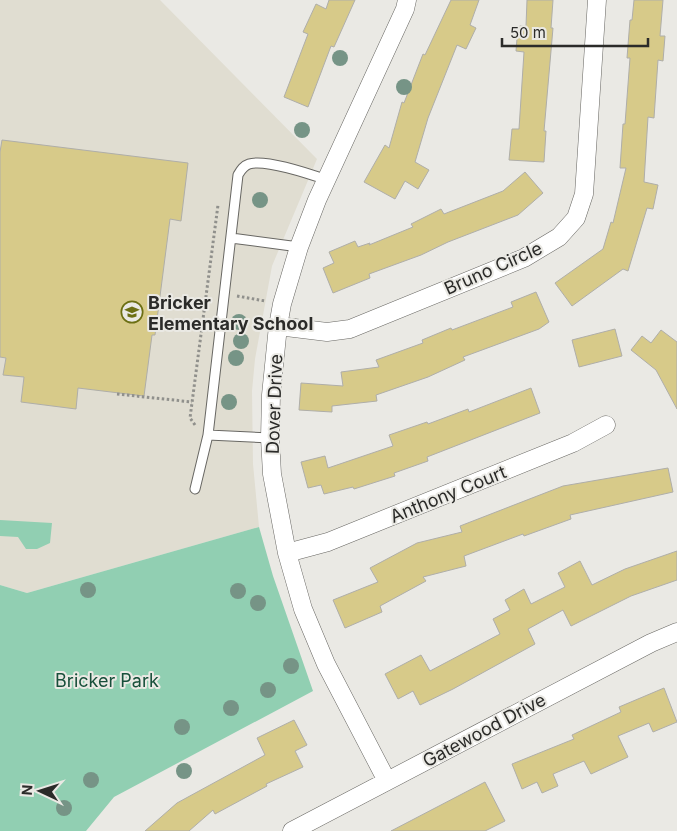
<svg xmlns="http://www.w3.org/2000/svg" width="677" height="831" font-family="Inter,sans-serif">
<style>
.built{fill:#e0ddd1}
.green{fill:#91cfb2}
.building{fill:#d7ca89;stroke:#afaea9}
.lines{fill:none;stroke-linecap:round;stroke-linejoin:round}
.service-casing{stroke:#686763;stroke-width:11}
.minor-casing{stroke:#686763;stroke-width:19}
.path{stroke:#90908c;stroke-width:3;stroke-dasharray:2.5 2.5;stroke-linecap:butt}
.service{stroke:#fff;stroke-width:9}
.minor{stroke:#fff;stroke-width:18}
.tree{fill:#769486}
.labels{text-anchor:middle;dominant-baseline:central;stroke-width:4;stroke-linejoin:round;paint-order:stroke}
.street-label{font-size:18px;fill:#2b2b29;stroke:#eae9e4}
.poi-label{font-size:18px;font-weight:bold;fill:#2b2b29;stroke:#eae9e4;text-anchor:start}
.park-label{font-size:18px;fill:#174f3a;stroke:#eae9e4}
</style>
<rect width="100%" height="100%" fill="#eae9e4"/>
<path class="built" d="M0,0H160L317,159L272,266L255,359L252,391L253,464L259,527L27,593L0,585Z"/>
<path class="green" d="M0,520L52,523L50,543L37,549H26L18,537L0,536Z
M259,527L273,576L313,691L114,797L86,831H0V585L27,593Z"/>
<path class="building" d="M329,0H355L334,47L331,46L308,107L284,97L308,34L303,32L316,4L326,9Z
M451,0H479L470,25L476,28L466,49L457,45L428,118L415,162L429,170L418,189L405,181L395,199L364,182L385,145L389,148L402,102L404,103L423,54L425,55Z
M527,0H553L551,28H553L544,131H546L544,162L509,160L512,129H519L524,52L516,51L518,26H526Z
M634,0H663L660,36H665L663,61L658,60L654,118L648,117L644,182L658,185L653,209L647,208L628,271L623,269L572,306L555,283L603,249L611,222L613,223L626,168H620L623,124H625L630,58H627L630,20H632Z
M2,140L188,163L181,221L170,219L155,335H152L144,396L78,388L76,409L21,402L24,377L3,375L6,358L0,357V152Z
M525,172L543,193L518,215L448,242L421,255L369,274L370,278L333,293L323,268L334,263L329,252L355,241L358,247L370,243L369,245L413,227L411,224L441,209L444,214L503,191Z
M536,292L549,322L539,329L463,357L465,360L428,377L376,395L377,401L332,406V412L299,410L301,383L343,386L341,372L379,367L376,360L423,343L422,340L451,328L452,330L513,307L511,302Z
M615,329L622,356L579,367L572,340Z
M661,330L677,342V409L656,370L631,350L642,336L651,343Z
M531,388L540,413L427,457L428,461L394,473L395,476L354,489L353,487L324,494L321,485L308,488L301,462L325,456L328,468L393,446L389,435L427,422L428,424L468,409L469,412Z
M668,468L673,492L570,515L571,519L524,536L523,534L464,556L466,566L423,577L426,581L380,606L382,612L345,628L333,600L378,582L370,568L417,543L462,532L460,526L563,486Z
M677,551V580L631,596L571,626L563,610L528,629L535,644L453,689L420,705L413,691L398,699L385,674L421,655L430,671L500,634L493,619L510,610L505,600L524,589L531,604L565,587L558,573L580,561L592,585L625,569Z
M664,688L677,722L653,732L649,723L618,736L628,757L591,774L584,761L553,774L558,786L542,793L537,782L522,789L512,764L574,739L572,735L621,712L619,707Z
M294,720L307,745L295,751L303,767L266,784L267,786L215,814L213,810L189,831H145L177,803L265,755L257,738Z
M485,782L505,821L485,831H391Z"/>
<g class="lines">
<g class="service-casing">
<path id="service" d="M231,238L299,247
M208,435L270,438
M195,489L208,435L238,175C241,170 243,166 249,164C265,159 310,174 327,180"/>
</g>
<g class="minor-casing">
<path id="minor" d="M278,326L327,332L350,329L524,258L559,237L576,218L584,194L597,0
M287,553L328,542L573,443L606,425
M387,781L326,664L303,609L287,553L272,474L270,438L271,395L278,326L282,304L299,247L317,200L405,9L407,0
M292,831L651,643L677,632"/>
</g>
<path class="path" d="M237,296L265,301
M117,394L192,402
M195,425L190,418L218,205"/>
<use href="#service" class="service"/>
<use href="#minor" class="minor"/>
</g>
<g class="tree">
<circle cx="340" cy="58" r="8"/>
<circle cx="404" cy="87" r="8"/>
<circle cx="302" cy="130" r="8"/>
<circle cx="260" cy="200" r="8"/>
<circle cx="239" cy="322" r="8"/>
<circle cx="241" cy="341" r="8"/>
<circle cx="236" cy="358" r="8"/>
<circle cx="229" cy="402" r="8"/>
<circle cx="88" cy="590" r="8"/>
<circle cx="238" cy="591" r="8"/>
<circle cx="258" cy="603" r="8"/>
<circle cx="291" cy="666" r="8"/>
<circle cx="268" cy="690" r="8"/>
<circle cx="231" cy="708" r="8"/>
<circle cx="182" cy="727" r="8"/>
<circle cx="184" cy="771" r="8"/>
<circle cx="91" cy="780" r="8"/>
<circle cx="64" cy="808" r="8"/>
</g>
<defs>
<g id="school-ring" transform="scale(1.125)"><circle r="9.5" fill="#eae9e4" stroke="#6c6f14" stroke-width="1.5"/><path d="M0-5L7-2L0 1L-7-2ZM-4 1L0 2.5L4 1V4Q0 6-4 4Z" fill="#6c6f14"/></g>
</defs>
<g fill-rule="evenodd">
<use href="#school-ring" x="132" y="312"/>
</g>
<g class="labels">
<g class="street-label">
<text transform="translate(493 268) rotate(-24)">Bruno Circle</text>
<text transform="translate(274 404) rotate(-88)">Dover Drive</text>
<text transform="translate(448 494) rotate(-22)">Anthony Court</text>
<text transform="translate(484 730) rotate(-28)">Gatewood Drive</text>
</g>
<g class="poi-label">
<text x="148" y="302">Bricker<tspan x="148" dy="21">Elementary School</tspan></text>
</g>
<g class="park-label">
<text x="107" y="680">Bricker Park</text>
</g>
</g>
<g transform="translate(40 791) rotate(274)" stroke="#eae9e4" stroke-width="4" paint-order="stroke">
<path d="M0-4L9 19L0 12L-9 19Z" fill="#2b2b29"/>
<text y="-8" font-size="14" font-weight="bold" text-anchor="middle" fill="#2b2b29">N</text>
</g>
<path d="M502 38v8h146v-8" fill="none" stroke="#2b2b29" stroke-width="2.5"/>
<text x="510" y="38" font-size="15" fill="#2b2b29" stroke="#eae9e4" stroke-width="4" paint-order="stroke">50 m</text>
</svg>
